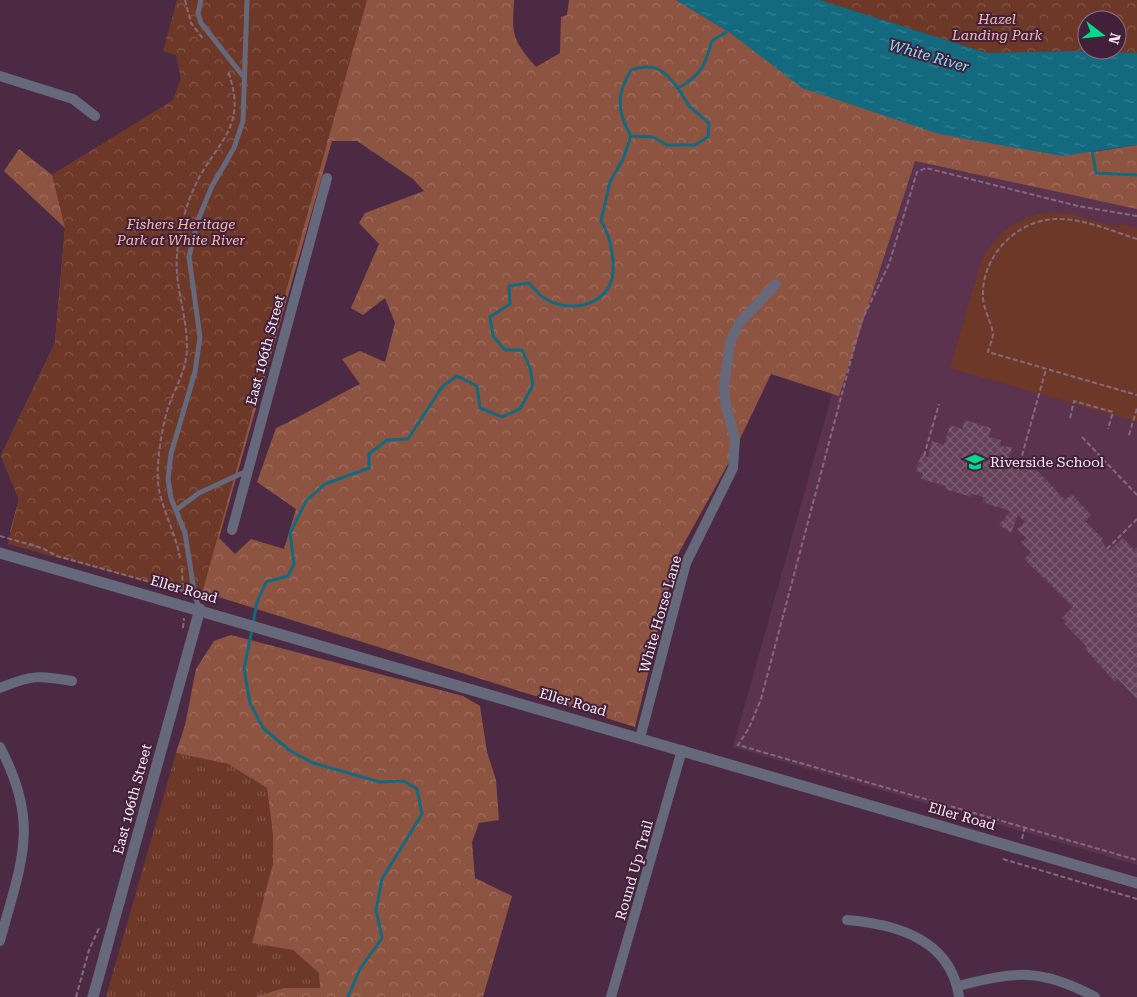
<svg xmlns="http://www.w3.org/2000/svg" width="1137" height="997" font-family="'Roboto Serif',serif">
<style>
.built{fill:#5b334f}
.grass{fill:url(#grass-tufts)}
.forest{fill:url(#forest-crowns);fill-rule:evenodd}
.park{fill:url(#park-crowns);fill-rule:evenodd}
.pitch{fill:#6d3827}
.water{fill:url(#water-ripples)}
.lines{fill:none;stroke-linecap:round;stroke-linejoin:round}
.stream{stroke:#136a7f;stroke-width:3}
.building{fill:url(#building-cross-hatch)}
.path{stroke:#85697d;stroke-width:2;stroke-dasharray:5 2.5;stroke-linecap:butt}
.service{stroke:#66697b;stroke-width:5}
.minor{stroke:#66697b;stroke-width:10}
.tertiary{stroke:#66697b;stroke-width:11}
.labels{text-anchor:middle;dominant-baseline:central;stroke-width:4;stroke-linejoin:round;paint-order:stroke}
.park-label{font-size:14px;font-style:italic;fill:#f5bfad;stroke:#422039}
.street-label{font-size:14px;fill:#fceef7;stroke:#422039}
.poi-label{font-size:14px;fill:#fceef7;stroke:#422039;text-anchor:start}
.water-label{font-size:15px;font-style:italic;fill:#87ddf6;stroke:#422039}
</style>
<defs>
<pattern id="grass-tufts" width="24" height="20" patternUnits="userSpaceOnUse" patternTransform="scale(1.25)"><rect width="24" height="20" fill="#6d3827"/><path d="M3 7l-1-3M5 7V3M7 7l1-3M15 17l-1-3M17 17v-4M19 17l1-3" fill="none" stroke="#835547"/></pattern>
<pattern id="forest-crowns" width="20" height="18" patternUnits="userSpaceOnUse" patternTransform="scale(1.25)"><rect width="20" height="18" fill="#8e5442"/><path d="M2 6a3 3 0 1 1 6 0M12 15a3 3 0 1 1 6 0" fill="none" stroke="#9f6d5e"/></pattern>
<pattern id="park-crowns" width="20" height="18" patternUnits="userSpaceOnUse" patternTransform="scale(1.25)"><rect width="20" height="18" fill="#6d3827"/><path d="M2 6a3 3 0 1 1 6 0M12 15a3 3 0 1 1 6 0" fill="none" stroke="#835547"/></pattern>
<pattern id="water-ripples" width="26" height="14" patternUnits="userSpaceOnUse" patternTransform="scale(1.25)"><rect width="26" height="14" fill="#136a7f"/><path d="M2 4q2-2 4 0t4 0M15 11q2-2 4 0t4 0" fill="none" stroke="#368092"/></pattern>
<pattern id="building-cross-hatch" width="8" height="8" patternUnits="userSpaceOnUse" patternTransform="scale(1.25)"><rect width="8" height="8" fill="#66415b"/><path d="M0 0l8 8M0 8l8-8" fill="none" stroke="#7d5d73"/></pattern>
</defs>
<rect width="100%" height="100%" fill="#4d2a43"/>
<path class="built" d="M902,145L1137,177V865L733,747Z"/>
<path class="grass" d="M176,753L228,764L267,788L273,834V864L268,890L293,950L319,973L320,988H285L255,997H106Z"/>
<path class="forest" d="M259,0H514C512,37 512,39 536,67L560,53L561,17L567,15L569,0H676L729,32L1093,152L1137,145V209L915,161L839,396L771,374L727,466L677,556L635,727L10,532L19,499L1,456L55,343L65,228L4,171L19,149L52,175L173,101L181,79L176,46ZM332,141H357L413,179L424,191L365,213L359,223L379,244L351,308L363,315L385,298L395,323L385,362L360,351L342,359L360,384C331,398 305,415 276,428L257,482L296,509L284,549L251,539L235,554L219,538Z
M231,635L463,696L480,706L487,752L496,780L499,820L479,823L472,842L475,878L512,896L483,997H255L284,988H320L319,973L293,950L252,943L273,864V834L267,788L228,764L176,753L185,725L196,669L214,641Z"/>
<path class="park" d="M177,0H367L201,597L8,544L19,499L1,456L55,343L65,228L52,175L173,100L181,79L176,55L163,51Z
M820,0H1137V53L1076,51L987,53ZM1087,20H1117V50H1087Z"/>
<path class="pitch" d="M1050,212L1071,214L1119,228L1121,224L1137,228V422L950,368L980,265C995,232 1015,218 1050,212Z"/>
<path class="water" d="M676,0H820L987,53L1076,51L1137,53V145L1062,156L939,134L802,88L729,32Z"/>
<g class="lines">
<path class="stream" d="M631,136L653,137L667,145H695L708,137L709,123L689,106L678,88
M1092,150L1096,173L1137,175
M253,623L257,602L266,582L288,576L294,564L290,533L306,501L325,484L369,468V454L387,440L408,439L442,387L457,376L477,386L480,408L502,417L520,409L533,385L530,368L522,350H505L493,336L490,317L510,304L509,286L529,283C534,288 539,296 546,299C564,310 592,309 606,291C620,275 611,236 601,221L610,182L623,159L631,136C617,112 616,94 631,70C655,62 664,70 678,88C701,76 705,65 712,41L731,29
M252,629L244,669L250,703L263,728L289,750L313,763L380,782L404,781L417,789L422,814L382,879L376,910L382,938L360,969L348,997"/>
</g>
<path class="building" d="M965,420L991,428L989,437L1001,440L1000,446L1012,447L1007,465L1021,471L1022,468L1039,472L1065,500L1072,494L1091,515L1085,521L1103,539L1101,541L1109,551L1123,538L1134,550L1137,547V699L1118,679L1115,682L1085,649L1087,647L1064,623L1066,622L1062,618L1073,607L1024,559L1031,552L1021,542L1026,538L1017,529L1025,522L1018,515L1011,533L999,525L1010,511L982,502L984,497L972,494L971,497L945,489L946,486L921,479L923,473L916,471L921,455L928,457L932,441L944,445L950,425L962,429Z"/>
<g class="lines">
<path class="path" d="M185,0L191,23L204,40
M1137,216L1078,206L926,168L917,172L889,264L861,322L761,699L749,728L738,745L1137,860
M1137,239C1112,231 1082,218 1056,219C1016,220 981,257 983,297C983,309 992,323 993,334C993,339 989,347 988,352L1137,395
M1070,418L1074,401L1113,412L1108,429
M1129,435L1137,408
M1082,437L1137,495
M924,456L939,404
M1018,470L1046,369
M0,536L42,548L57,556L183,591
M1107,549L1137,519
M180,558C176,535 164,513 159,490C155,471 161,433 166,415C172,391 187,373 187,347C187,312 172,281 178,246C181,227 186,205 194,188C215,141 249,130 228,71
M182,568L183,595
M183,628L184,618
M1022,839L1025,826
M1003,859L1137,899
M76,997L89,950L100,926"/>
<path class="service" d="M201,0L198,13L201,23L243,76
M176,510L199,493L247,471
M200,609L195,597L185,533L171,498L168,479L171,454L195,372L200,337L189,257L198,220L212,186L234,148L243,121L247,0"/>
<path class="minor" d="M0,76L73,99L95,116
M232,530L327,178
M0,688C31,675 39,675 72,681
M640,738L686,563L733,468L735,439L726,406L724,386L730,342L740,322L776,284
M0,747C41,825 21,862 0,941
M847,920C896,924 951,939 959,997
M958,986C1016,971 1041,968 1095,997
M611,997L682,750"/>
<path class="tertiary" d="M0,553L1137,883
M93,997L200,609"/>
</g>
<defs>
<g id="school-bare" transform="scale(1.5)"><path d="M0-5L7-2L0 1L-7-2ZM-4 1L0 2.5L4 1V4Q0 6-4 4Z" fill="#02d98b" stroke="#422039" stroke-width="2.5" paint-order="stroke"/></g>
</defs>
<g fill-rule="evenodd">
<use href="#school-bare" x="975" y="462"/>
</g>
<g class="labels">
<g class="park-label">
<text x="997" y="19">Hazel<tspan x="997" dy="16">Landing Park</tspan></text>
<text x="181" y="224">Fishers Heritage<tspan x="181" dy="16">Park at White River</tspan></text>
</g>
<g class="street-label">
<text transform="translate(265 350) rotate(-75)">East 106th Street</text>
<text transform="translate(184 589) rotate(16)">Eller Road</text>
<text transform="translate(660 614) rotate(-74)">White Horse Lane</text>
<text transform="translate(573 702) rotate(16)">Eller Road</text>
<text transform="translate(132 799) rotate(-75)">East 106th Street</text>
<text transform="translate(962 816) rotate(16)">Eller Road</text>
<text transform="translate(634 870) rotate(-74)">Round Up Trail</text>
</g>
<g class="poi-label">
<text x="990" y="462">Riverside School</text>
</g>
<g class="water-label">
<text transform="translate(929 56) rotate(16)">White River</text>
</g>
</g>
<g transform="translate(1102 35) rotate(106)"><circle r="24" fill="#422039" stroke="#8c7285"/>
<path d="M0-4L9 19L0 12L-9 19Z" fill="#02d98b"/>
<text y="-8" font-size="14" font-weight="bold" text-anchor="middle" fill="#fceef7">N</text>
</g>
</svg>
